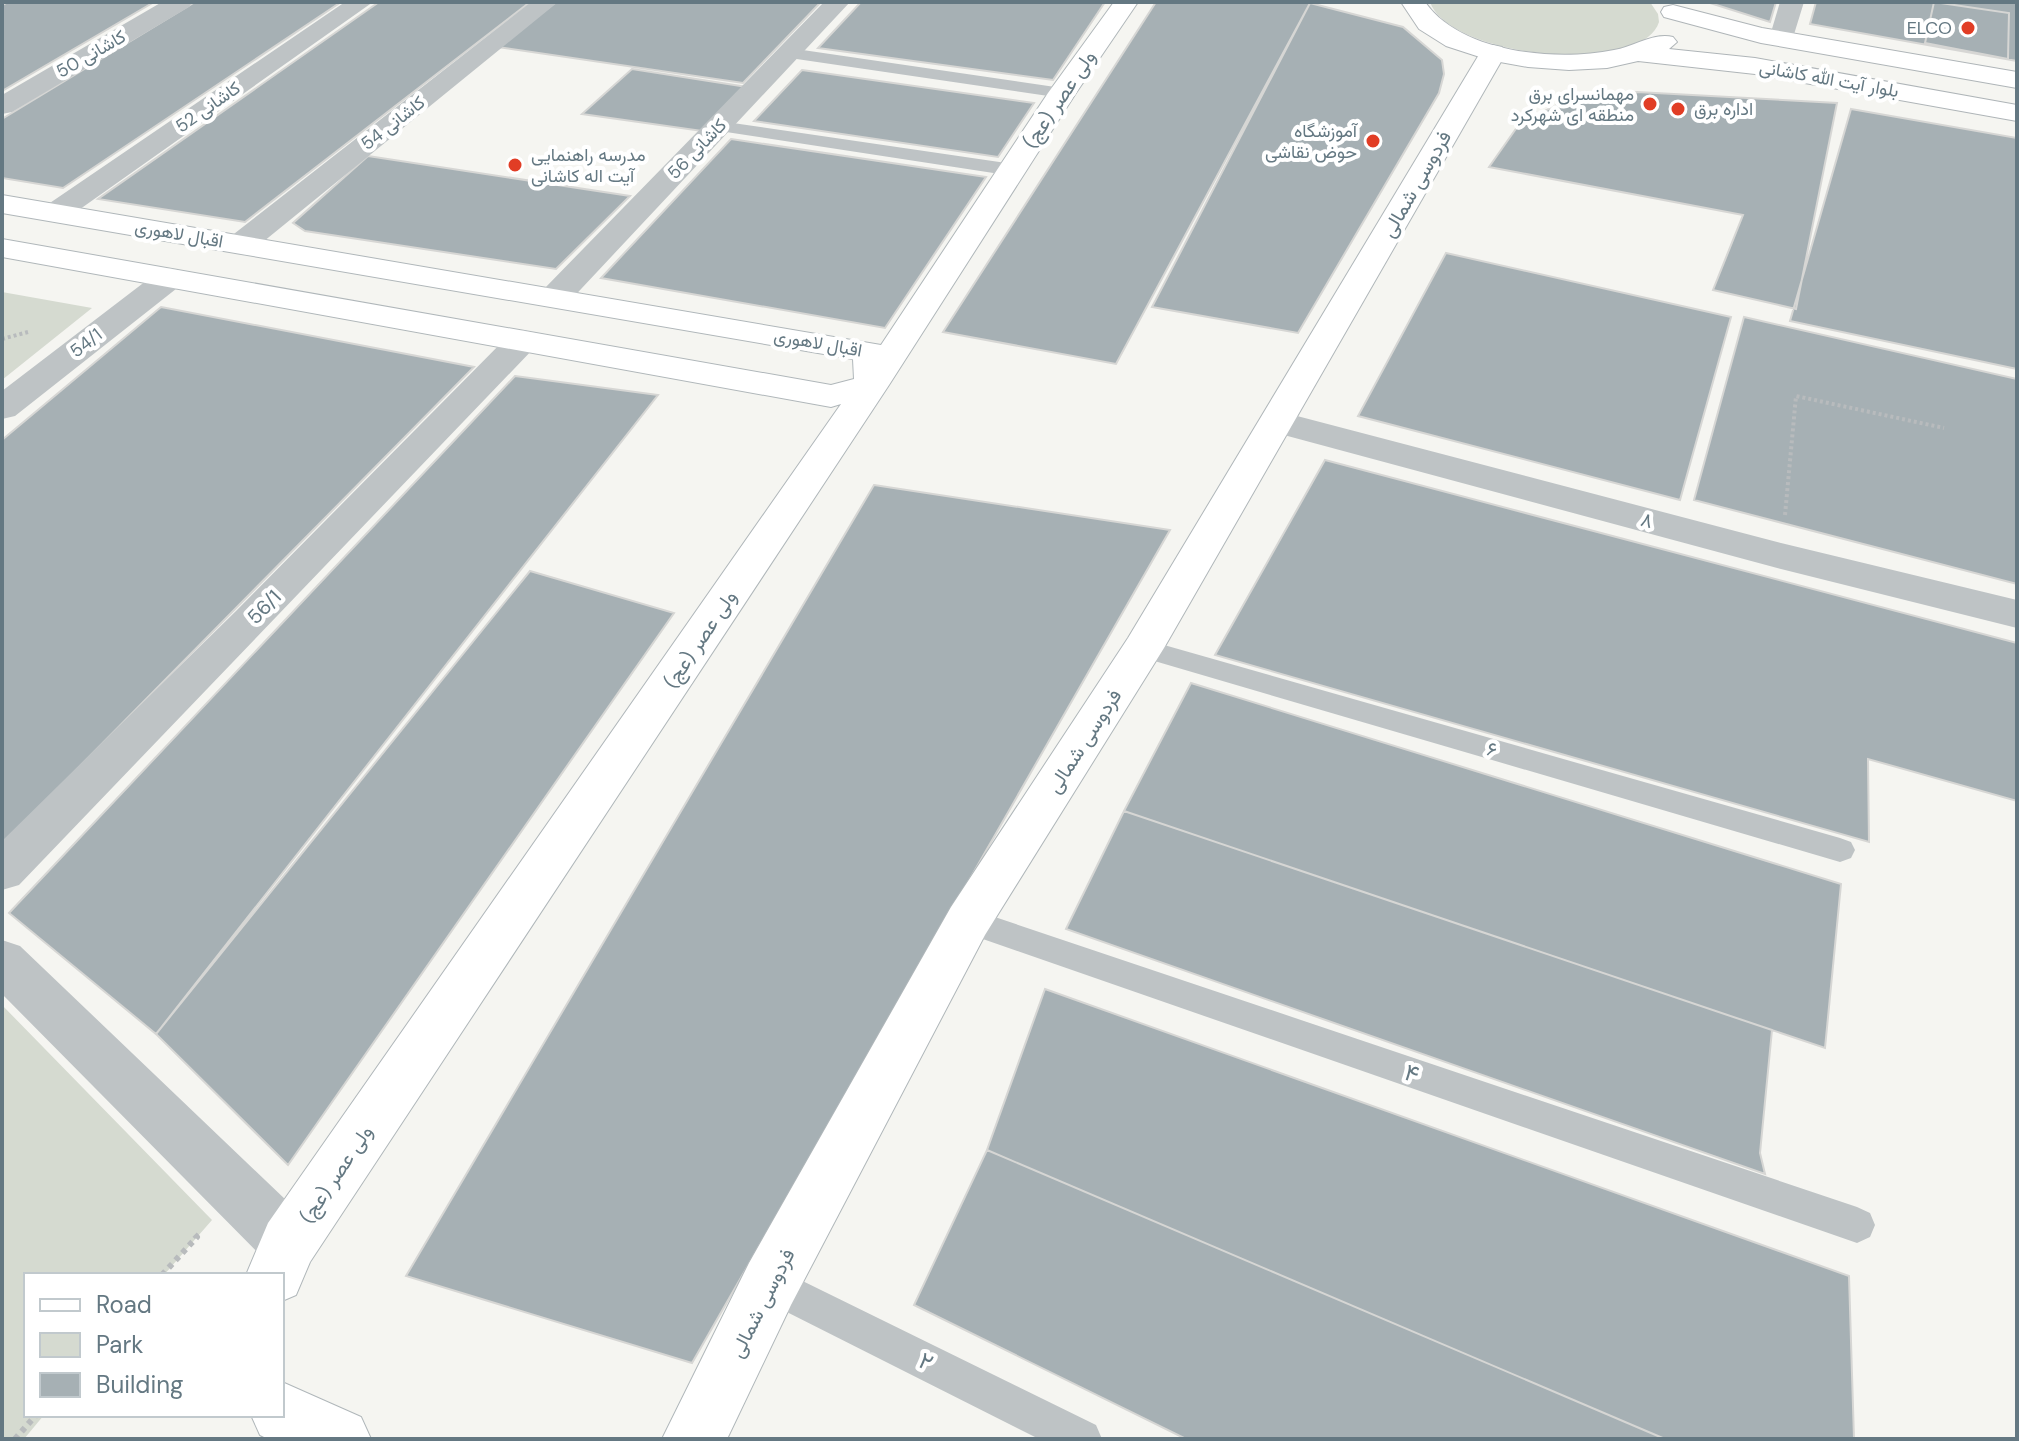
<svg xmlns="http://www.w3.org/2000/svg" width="2019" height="1441" font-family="'DM Sans',Vazirmatn,sans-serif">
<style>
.green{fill:#d5dad0}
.building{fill:#a6b0b4;stroke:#d6d6d4;stroke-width:2}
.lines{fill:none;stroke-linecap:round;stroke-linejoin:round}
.secondary-casing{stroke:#b0b7ba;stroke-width:2}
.primary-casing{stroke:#afb5b8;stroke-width:2}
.path-far1{stroke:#b8bbbd;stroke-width:4;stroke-dasharray:3 3;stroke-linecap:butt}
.path{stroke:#b8bbbd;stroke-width:6;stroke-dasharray:5 5;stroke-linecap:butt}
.lane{fill:#bec3c5;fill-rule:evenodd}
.street{fill:#bec3c5;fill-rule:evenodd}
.secondary{fill:#fff;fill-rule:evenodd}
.primary{fill:#fff;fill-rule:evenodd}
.poi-dot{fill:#e13d25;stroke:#fff;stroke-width:3}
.labels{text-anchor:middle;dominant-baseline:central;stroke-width:8;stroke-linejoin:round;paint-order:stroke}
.far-poi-label{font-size:18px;fill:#647882;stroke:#fff;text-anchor:end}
.far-street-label{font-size:18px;fill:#647882;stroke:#fff}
.street-label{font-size:20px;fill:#647882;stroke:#fff}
.near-street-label{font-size:24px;fill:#647882;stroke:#fff}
</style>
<rect width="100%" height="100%" fill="#f5f5f1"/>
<path class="green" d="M1430,2H1650L1658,14L1659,22C1641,78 1449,57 1430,2Z
M2,292L92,308L2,380Z
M2,1005L212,1220L164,1275H26V1415H44L24,1439H2Z"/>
<path class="building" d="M8,2H154L2,91V5Z
M195,2H341L63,188L2,178V119Z
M379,2H530L245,222L98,199Z
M556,2H821L743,83L498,47Z
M861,2H1105L1053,80L818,48Z
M1156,2L1310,3L1116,364L943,332Z
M1707,2H1776L1770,22Z
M1816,2H2017V61L1810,24Z
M1934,2L2009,13L2008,59L1925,43Z
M1310,3L1403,27L1442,60L1444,74L1439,93L1298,333L1152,307Z
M632,69L747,87L702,131L582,114Z
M802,70L1034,103L998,157L754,121Z
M1637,92L1837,103L1796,309L1713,290L1743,215L1489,167L1520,123L1563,102Z
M1851,109L2017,138V369L1790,321Z
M731,139L986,177L885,328L601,278Z
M368,156L630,196L556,269L305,231L293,223Z
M1446,253L1731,317L1680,500L1358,416Z
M161,307L474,367L2,845V440Z
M1744,317L2017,379V584L1694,500Z
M515,376L658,395L156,1034L9,913Z
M1325,460L2017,643V801L1868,759L1869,842L1215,655Z
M874,485L1170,530L692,1363L406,1276Z
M530,571L674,613L288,1165L156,1034Z
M1191,683L1841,884L1825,1048L1124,811Z
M1124,811L1772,1030L1760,1153L1765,1174L1066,929Z
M1045,989L1849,1276L1854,1439H1665L987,1150Z
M987,1150L1665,1439H1186L914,1305Z"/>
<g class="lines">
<g class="secondary-casing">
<path id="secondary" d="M1114,2H1138L1076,93L889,385L310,1262L296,1295L282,1301V1275H246L268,1223L841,404L831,407L2,257V239L831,385L854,379L853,359L2,213V195L881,345L1048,93Z
M1493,45L1502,47L1506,53L1164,648L985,935L791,1305L727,1439H662L749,1263L951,907L1128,638L1480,53L1484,47Z
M282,1382L361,1417L371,1439H268L260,1435L251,1415H282Z"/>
</g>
<g class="primary-casing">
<path id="primary" d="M1401,2H1425C1461,53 1556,62 1614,50C1633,47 1654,32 1673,37L1677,42L1669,49L1755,58L2017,105V121L1755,74L1638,61L1607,68L1569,70L1528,67L1489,60L1446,46L1419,29Z
M1673,5L1762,28L2017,72V88L1761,43L1664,17L1661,12L1664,7Z"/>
</g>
<path class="path-far1" d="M2,339L28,332
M1785,515L1796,396L1944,428"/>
<path class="path" d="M162,1275L197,1237L194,1234
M15,1439L36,1415"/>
<path class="lane" d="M789,48L1062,88L1071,93L1062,98L783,57L781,53L783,49Z
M719,121L1013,164L1022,170L1013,176L713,130L710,126L713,122Z
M1143,639L1840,838L1851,842L1855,850L1851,858L1840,862L1134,655L1130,648L1134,641Z
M968,908L1857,1207L1870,1213L1875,1225L1870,1237L1857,1243L957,930L952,921L957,912Z
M770,1265L1096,1425L1102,1439H1039L757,1297L751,1284L757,1271Z"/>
<path class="street" d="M162,2H192L189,7L12,112L2,114V95Z
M345,2H373L66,219L55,222L44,219L40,213L44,207Z
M531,2H558L252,251L241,253L230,251L225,244L230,237Z
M824,2H850L567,304L555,307L543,304L539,297L543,290Z
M1780,2H1804L1791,44H1773L1769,39Z
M170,268L181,271L186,278L181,285L15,416L2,419V391L159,271Z
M523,330L535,333L540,340L535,347L19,885L2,890V841L236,611L511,333Z
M1278,411L1781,543L2017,600V628L1781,569L1265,430L1260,422L1265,414Z
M2,940L20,946L310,1223L318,1243L310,1263L289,1271L268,1263L2,994Z"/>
<use href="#secondary" class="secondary"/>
<use href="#primary" class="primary"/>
</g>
<g class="poi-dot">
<circle cx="1968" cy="28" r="8"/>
<circle cx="1650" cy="104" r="8"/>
<circle cx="1678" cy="109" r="8"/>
<circle cx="1373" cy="141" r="8"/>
<circle cx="515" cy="165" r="8"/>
</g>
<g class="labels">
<g class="far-poi-label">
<text x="1952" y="28">ELCO</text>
<text x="1634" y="94">مهمانسرای برق<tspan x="1634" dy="21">منطقه ای شهرکرد</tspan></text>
<text x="1694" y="109" text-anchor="start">اداره برق</text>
<text x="1357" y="131">آموزشگاه<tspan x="1357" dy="21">حوض نقاشی</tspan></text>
<text x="531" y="155" text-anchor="start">مدرسه راهنمایی<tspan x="531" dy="21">آیت اله کاشانی</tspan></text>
</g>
<g class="far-street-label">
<text transform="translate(91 54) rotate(-30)">کاشانی 50</text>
<text transform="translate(1829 79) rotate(10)">بلوار آیت الله کاشانی</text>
<text transform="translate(208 107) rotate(-35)">کاشانی 52</text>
<text transform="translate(393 123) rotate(-38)">کاشانی 54</text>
<text transform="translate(697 149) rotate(-46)">کاشانی 56</text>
<text transform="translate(179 234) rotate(10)">اقبال لاهوری</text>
<text transform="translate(86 343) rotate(-38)">54/1</text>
<text transform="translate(818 343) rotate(10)">اقبال لاهوری</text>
</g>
<g class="street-label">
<text transform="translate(1059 99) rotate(-56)">ولی عصر (عج)</text>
<text transform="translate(1416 184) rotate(-60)">فردوسی شمالی</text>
<text transform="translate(1647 520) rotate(15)">۸</text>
<text transform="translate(264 607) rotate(-46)">56/1</text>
<text transform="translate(700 639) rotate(-56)">ولی عصر (عج)</text>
<text transform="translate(1084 741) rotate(-57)">فردوسی شمالی</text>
<text transform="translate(1492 749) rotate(16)">۶</text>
<text transform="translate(336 1174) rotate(-56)">ولی عصر (عج)</text>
<text transform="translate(762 1303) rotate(-63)">فردوسی شمالی</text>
</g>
<g class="near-street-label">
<text transform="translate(1412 1073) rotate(19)">۴</text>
<text transform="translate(926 1361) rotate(26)">۲</text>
</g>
</g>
<rect width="2019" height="1441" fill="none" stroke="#647882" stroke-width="8"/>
<rect x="24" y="1273" width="260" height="144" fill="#ffffff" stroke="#c1c9cd" stroke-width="2"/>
<rect x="40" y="1299" width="40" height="12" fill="#ffffff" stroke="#c1c9cd" stroke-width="2"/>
<text x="96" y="1313" font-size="24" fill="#647882">Road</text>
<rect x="40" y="1333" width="40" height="24" fill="#d5dad0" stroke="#c1c9cd" stroke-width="2"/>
<text x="96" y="1353" font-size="24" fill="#647882">Park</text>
<rect x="40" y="1373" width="40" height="24" fill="#a6b0b4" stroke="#c1c9cd" stroke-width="2"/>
<text x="96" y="1393" font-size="24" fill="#647882">Building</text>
</svg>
